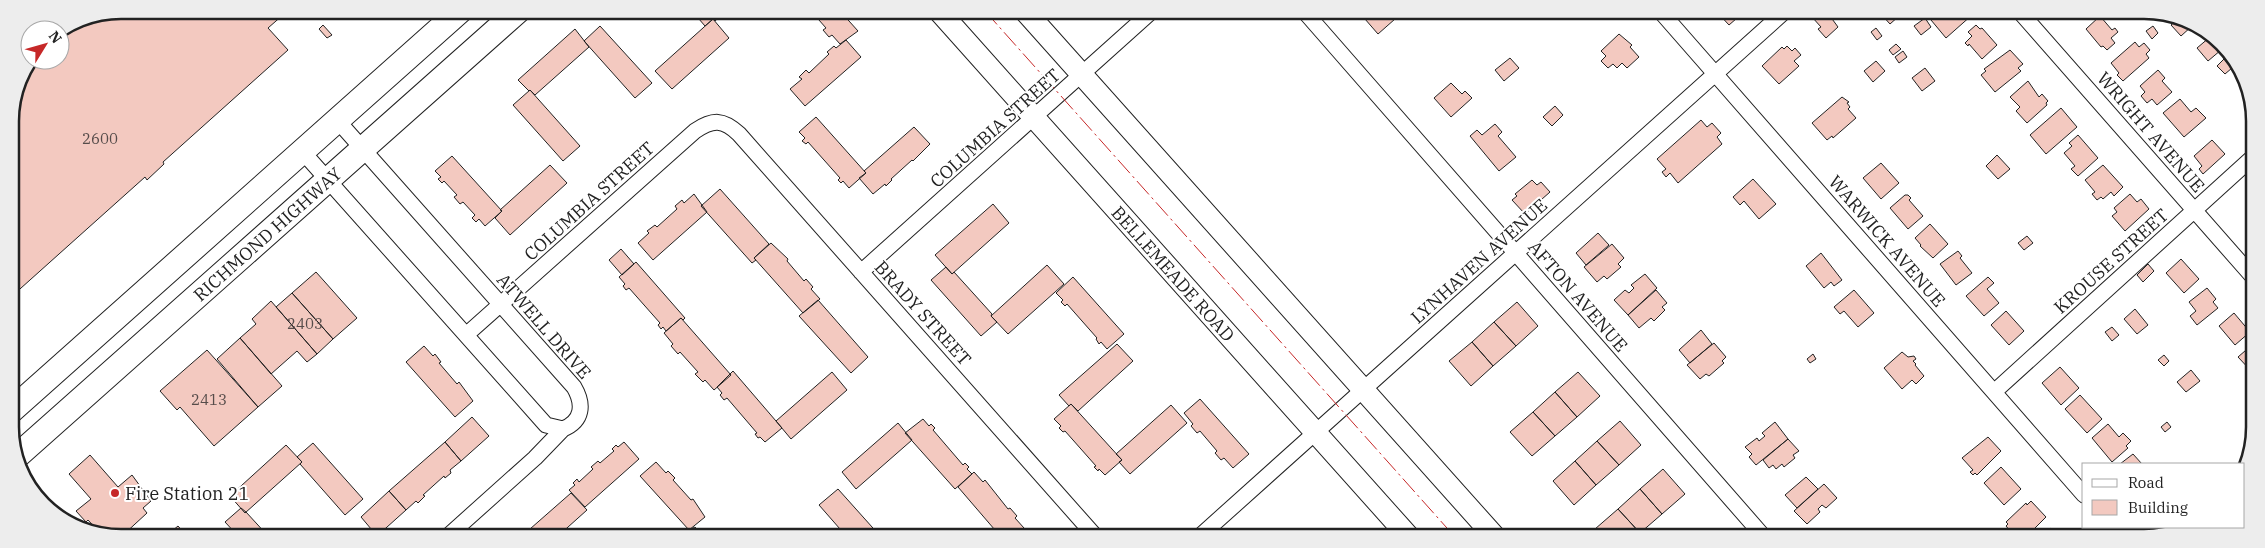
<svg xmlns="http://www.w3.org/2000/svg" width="2265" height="548" font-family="'IBM Plex Serif',serif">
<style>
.building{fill:#f3c9c0;stroke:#222}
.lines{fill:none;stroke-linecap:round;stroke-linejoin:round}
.street-casing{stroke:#222;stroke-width:17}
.secondary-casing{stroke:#222;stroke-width:23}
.primary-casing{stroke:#222;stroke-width:26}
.street{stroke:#fff;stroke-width:15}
.secondary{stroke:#fff;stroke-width:21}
.primary{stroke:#fff;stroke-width:24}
.power{stroke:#c62828;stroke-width:1;stroke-dasharray:18 4 2.5 4;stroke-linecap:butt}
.poi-dot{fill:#c62828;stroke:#fff;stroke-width:2}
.labels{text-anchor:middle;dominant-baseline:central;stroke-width:4;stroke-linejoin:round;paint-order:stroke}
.number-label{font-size:15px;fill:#564c4a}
.street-label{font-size:18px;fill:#222;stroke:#fff}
.poi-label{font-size:18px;fill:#222;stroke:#fff;text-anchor:start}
.rim{fill:none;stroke:#222;stroke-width:2.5}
</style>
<rect width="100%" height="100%" fill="#fff"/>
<path class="building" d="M121,10H281L284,14L268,28L288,50L163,162L164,164L147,180L145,177L11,297L10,114L19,78L31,60H60V31L79,18Z
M692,11H724L725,12L715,21L713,19L705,26Z
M811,11H840L858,31L840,44L832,35L829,37L823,30L826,28Z
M1358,11H1388L1395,19L1378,34Z
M1717,12H1744L1729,25Z
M1817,12H1827L1838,27L1826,38L1818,29L1821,27L1812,17Z
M1855,12H1869L1861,19Z
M1883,12H1895L1899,16L1890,24L1881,14Z
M1928,12H1969L1972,15L1946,38L1926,14Z
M2071,12H2086L2078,20Z
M2100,16L2112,30L2115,28L2118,32L2111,38L2115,43L2107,50L2103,46L2101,47L2086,29Z
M1925,18L1931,27L1921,35L1914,26Z
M713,19L729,38L672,89L655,71Z
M2178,19L2192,26L2181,36L2171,25Z
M323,25L332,35L327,38L319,29Z
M1976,25L1980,29L1982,28L1997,45L1982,59L1969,44L1968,46L1965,43L1972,36L1968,32Z
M600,26L652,83L635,98L584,41Z
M2153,26L2158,33L2152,39L2146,31Z
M1876,28L1882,36L1877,40L1871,32Z
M575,29L589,47L535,95L530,90L529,91L518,80Z
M1619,34L1632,45L1630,47L1639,57L1627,68L1622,63L1617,68L1613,64L1608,68L1601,61L1606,56L1601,51Z
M2210,37L2221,50L2208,61L2197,48Z
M846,40L861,57L805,106L790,89L802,79L799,77L806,70L809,73L829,54L827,52L834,46L836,48Z
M2135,42L2139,47L2144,43L2150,50L2146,54L2149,58L2123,81L2117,75L2119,73L2111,63Z
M1896,44L1901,49L1893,55L1889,50Z
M1787,46L1792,51L1795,48L1801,55L1794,61L1799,66L1779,84L1762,66L1782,47L1784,49Z
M2010,50L2023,64L2018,68L2021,71L1995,92L1981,75L1986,71L1984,69Z
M1903,51L1907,57L1899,63L1895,57Z
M1510,58L1519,68L1504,81L1495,70Z
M2224,59L2232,68L2225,74L2217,66Z
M1876,61L1885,71L1873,82L1864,71Z
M1925,68L1935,81L1922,91L1912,78Z
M2158,70L2165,78L2162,81L2172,92L2157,105L2152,99L2147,103L2141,96L2145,92L2140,86Z
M2028,81L2039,97L2042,94L2048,101L2046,103L2047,105L2027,123L2016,111L2020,107L2010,97Z
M1451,83L1462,94L1465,91L1472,98L1451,117L1434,98Z
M530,90L580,146L563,161L513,105Z
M1842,97L1849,102L1847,103L1850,107L1848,109L1856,118L1833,138L1832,136L1827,140L1812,123Z
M2180,99L2191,112L2196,108L2206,118L2184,137L2163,113Z
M1555,106L1563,115L1552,126L1543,117Z
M2061,108L2077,127L2046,154L2030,135Z
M816,117L866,173L849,188L843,181L841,183L838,180L840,178L808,142L806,144L802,141L805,138L799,132Z
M1701,120L1707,127L1712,123L1721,133L1717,137L1722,144L1678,183L1670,173L1666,177L1662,172L1666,169L1657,159Z
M1495,124L1502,132L1498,136L1516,157L1499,171L1470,136L1477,130L1482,135Z
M914,127L930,144L913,161L912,160L891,179L892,180L886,186L885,184L873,194L859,178L866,173L864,171Z
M2078,135L2098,158L2078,176L2071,169L2075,166L2064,153L2072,146L2069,143Z
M2212,140L2225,154L2203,174L2199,169L2202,166L2194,156Z
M1997,155L2010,169L1998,179L1986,166Z
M452,156L502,211L485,226L479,219L476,222L472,218L475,215L463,202L460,204L454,197L457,195L444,181L442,183L438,179L441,177L435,171Z
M1881,163L1899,183L1881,199L1863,178Z
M550,165L567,183L510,235L495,218L502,211L500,210Z
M2103,165L2123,187L2114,196L2111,192L2103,199L2101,197L2097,200L2092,194L2095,192L2085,180Z
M1753,179L1776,204L1759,219L1744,201L1740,205L1733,197Z
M1532,180L1537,185L1541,182L1550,192L1525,214L1512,200L1517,196L1515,194Z
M720,189L769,244L754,258L756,260L752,263L701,206Z
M2253,193V207L2246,200Z
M694,194L707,212L653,260L638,243L649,233L647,231L655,225L657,227L677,209L675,206L682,200L684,203Z
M2130,194L2137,202L2141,199L2149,209L2125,231L2112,216L2117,212L2114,208Z
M1905,195H1908L1911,198L1909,200L1923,216L1908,229L1890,208Z
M993,204L1009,223L952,274L935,255Z
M1930,224L1948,244L1933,258L1920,246L1921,245L1915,238Z
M1598,233L1609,245L1586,265L1576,253Z
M2027,236L2033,243L2024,250L2018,243Z
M771,243L788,259L787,261L804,281L806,279L813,287L811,289L820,299L803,313L754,258Z
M1612,244L1624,258L1618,264L1621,267L1607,279L1604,276L1597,282L1584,267Z
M621,249L634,264L622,275L609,260Z
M1958,251L1962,256L1960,258L1972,273L1956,285L1940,264Z
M1821,253L1842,280L1834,286L1831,282L1824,288L1806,266Z
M2181,259L2199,279L2184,293L2166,273Z
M636,262L685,318L683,320L681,318L666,331L663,327L661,329L658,325L660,323L629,288L626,290L623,286L625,284L619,277Z
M2148,264L2154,271L2143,282L2137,275Z
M1047,265L1064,284L1008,334L991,316Z
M946,267L952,274L954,272L992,314L991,316L997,322L981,336L931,280Z
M316,272L357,318L333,339L292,293Z
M1645,274L1657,288L1628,315L1614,300L1625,290L1629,293L1634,288L1631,285Z
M1073,277L1124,334L1107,349L1101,342L1099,344L1096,339L1097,338L1067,304L1065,306L1061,302L1063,300L1056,293Z
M1988,277L1994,283L1987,289L1999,303L1984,316L1966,296Z
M2207,288L2216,299L2213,302L2218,308L2197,325L2190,316L2196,311L2189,302Z
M1656,290L1667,303L1662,307L1665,310L1654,321L1651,318L1639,328L1628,315Z
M1854,290L1874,313L1858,327L1844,311L1840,314L1834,307Z
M292,293L333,339L317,354L276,307Z
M818,300L868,357L851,373L799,316Z
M271,301L317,354L307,362L297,351L271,374L240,338L256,324L252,319Z
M1517,302L1538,326L1516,346L1494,322Z
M2135,309L2148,325L2137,334L2124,319Z
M2006,311L2024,331L2009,345L1991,325Z
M2234,313L2250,332L2235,345L2219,326Z
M681,318L731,375L714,390L705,380L703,382L695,374L698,372L680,352L678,354L671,346L673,344L664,333Z
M1494,322L1516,346L1493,366L1472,342Z
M2112,327L2119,335L2112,341L2105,332Z
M1701,330L1712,344L1690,363L1679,350Z
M240,338L282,386L258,407L217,359Z
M1472,342L1493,366L1471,386L1449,361Z
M1714,343L1726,357L1722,361L1724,363L1709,376L1706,374L1700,379L1687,365Z
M1117,344L1133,361L1078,411L1071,404L1069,406L1059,395Z
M2253,344V373L2238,357Z
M424,346L433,356L435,354L441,362L439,363L457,384L459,382L473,401L455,417L406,362Z
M207,350L258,407L214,446L180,407L177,410L160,391Z
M1902,352L1908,357L1914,356L1916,359L1913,361L1916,364L1915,365L1924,376L1916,384L1912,380L1902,389L1884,368Z
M1813,354L1816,359L1810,363L1807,359Z
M2164,355L2169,361L2164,366L2158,360Z
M2060,367L2079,388L2061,405L2042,383Z
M2191,370L2200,381L2186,392L2177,382Z
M733,371L782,428L765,442L760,437L758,438L755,434L757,433L727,398L724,400L720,395L722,393L717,387Z
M832,372L847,390L791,439L776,421Z
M1578,372L1600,396L1577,417L1555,392Z
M1555,392L1577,417L1555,436L1533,412Z
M2080,395L2102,419L2087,433L2065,409Z
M1200,399L1249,454L1233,468L1224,458L1221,460L1215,453L1217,451L1200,431L1197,433L1191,426L1193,424L1184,413Z
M1071,404L1122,460L1105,475L1099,469L1098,471L1094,467L1096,466L1065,431L1063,432L1059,428L1061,426L1054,419Z
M1171,405L1187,423L1130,474L1119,462L1122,460L1116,454Z
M1533,412L1555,436L1532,456L1510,432Z
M472,417L489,436L461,461L445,442Z
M923,419L929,426L931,424L935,428L933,430L963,465L965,463L969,467L967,469L972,474L955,489L905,433Z
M1620,421L1641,445L1619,465L1597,441Z
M1775,422L1788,439L1756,465L1749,457L1752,454L1745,447L1757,438L1759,441L1765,436L1762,433Z
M2167,422L2171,427L2165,432L2161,427Z
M898,423L912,440L856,489L842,472Z
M2108,424L2119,437L2123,433L2131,441L2126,446L2128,448L2112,462L2092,438Z
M1988,437L2001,451L1977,475L1975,473L1973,475L1970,472L1973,470L1962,458Z
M1788,439L1799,451L1793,455L1795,458L1784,467L1782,464L1776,469L1773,465L1769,468L1763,460Z
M1597,441L1619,465L1596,485L1575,461Z
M445,442L461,461L450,470L451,473L445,478L444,476L423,495L425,496L418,503L416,501L406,510L389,491Z
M624,442L639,459L585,507L569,490L575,485L573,483L577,479L579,482L593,469L591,467L598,461L600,463L614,451L612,449L616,445L618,447Z
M313,443L363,499L345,515L300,464L302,462L297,457Z
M286,445L302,462L245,513L230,496Z
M2133,454L2142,464H2120Z
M90,455L118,487L132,475L151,501L143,508L147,513L122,536L114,534L111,536H103L88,520L86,522L76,511L91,499L69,474Z
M1575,461L1596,485L1574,505L1553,481Z
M656,462L666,473L668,471L675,478L673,480L691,500L693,499L705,517L689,530L640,476Z
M2001,467L2021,489L2004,505L1984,483Z
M1663,469L1685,494L1662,514L1640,489Z
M974,472L983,482L985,480L1008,509L1010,508L1017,516L1015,518L1024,528L1014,537H1001L958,487Z
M1806,477L1818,489L1797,508L1785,495Z
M1824,484L1837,498L1826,508L1822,505L1818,509L1820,512L1807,524L1794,511Z
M838,489L881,537H847L819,505Z
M1640,489L1662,514L1640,533L1618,509Z
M389,491L406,510L377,536L361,517Z
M571,493L587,510L558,536H522Z
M2031,501L2046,517L2025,538H2016L2006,526L2008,524L2006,522L2026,503L2027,505Z
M48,502L58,514L43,506Z
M241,508L246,512L268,536H238L225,522Z
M1618,509L1640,533L1635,537H1603L1595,529Z
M178,526L187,536H166Z
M695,527L703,536H682L689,530Z
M2051,528L2055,532L2058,529L2064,536L2040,538Z
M1022,530L1025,534L1027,533L1031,537H1014Z"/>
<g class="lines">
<g class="street-casing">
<path id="street" d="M1304,11L1764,537
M1661,12L2084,495
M2020,12L2253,277
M302,151L546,425L563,429C583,421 584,404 574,387L337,120
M861,272L1152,11
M466,335L695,131C713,119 723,119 739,134L1096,537
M1994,392L2253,157
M2112,527L2121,538
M448,536L535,458L563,429
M1199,537L1784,12"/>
</g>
<g class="secondary-casing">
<g id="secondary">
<path id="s1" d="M939,11L1409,537"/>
<path d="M1025,11L1495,537"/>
</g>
</g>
<g class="primary-casing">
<g id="primary">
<path d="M12,410L461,10"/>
<path id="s2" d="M16,457L519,10"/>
</g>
</g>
<use href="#street" class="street"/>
<use href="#secondary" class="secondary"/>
<use href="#primary" class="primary"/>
<path class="power" d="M985,11L1455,537"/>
</g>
<circle class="poi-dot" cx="115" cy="493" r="5"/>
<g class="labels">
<g class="number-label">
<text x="100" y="138">2600</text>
<text x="305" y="323">2403</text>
<text x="209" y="399">2413</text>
</g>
<g class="street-label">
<text transform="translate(995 128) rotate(-42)">COLUMBIA STREET</text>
<text transform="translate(2151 132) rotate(49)">WRIGHT AVENUE</text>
<text transform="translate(589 201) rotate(-42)">COLUMBIA STREET</text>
<text stroke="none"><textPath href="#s2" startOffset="336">RICHMOND HIGHWAY</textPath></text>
<text transform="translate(1887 241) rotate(49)">WARWICK AVENUE</text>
<text transform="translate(1479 261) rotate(-42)">LYNHAVEN AVENUE</text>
<text transform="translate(2111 261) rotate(-42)">KROUSE STREET</text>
<text stroke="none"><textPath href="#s1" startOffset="352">BELLEMEADE ROAD</textPath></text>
<text transform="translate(1578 296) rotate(49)">AFTON AVENUE</text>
<text transform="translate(923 313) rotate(48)">BRADY STREET</text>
<text transform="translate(544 326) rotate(49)">ATWELL DRIVE</text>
</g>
<g class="poi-label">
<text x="125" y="493">Fire Station 21</text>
</g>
</g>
<path d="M0 0H2265V548H0ZM121 19H2144A102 102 0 0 1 2246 121V427A102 102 0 0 1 2144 529H121A102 102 0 0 1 19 427V121A102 102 0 0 1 121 19Z" fill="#ededed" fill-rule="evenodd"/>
<path class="rim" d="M121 19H2144A102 102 0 0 1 2246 121V427A102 102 0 0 1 2144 529H121A102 102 0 0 1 19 427V121A102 102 0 0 1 121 19Z"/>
<rect x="2082" y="463" width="162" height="65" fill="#ffffff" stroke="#a7a7a7"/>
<rect x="2092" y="479" width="25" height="8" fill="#ffffff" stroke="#a7a7a7"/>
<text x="2128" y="488" font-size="15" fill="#222222">Road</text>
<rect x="2092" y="500" width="25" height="15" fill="#f3c9c0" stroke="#a7a7a7"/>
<text x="2128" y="513" font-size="15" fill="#222222">Building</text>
<g transform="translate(45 45) rotate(53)"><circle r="24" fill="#ffffff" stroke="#a7a7a7"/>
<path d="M0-4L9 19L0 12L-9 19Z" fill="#c62828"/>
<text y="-8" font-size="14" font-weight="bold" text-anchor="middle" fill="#222222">N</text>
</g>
</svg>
